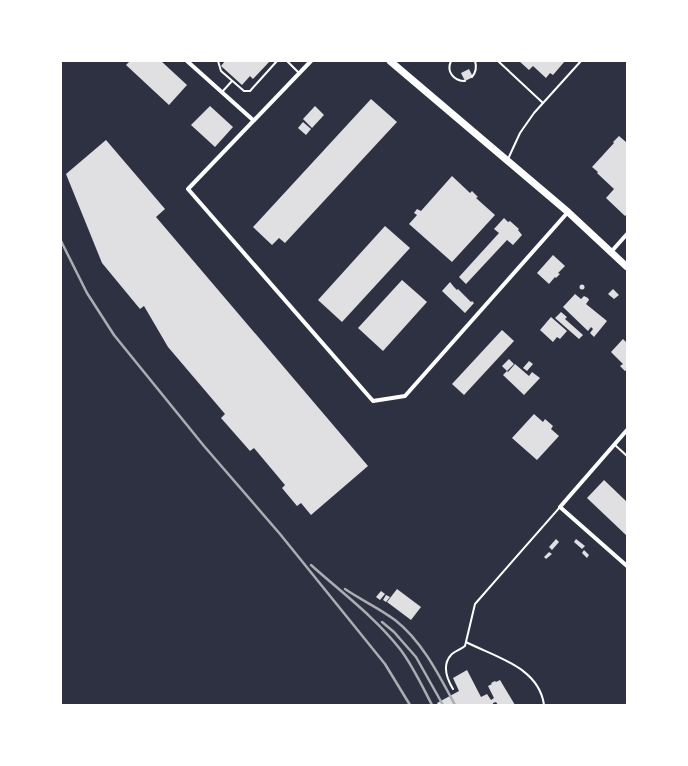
<svg xmlns="http://www.w3.org/2000/svg" width="688" height="766" font-family="'PT Sans',sans-serif">
	<rect width="100%" height="100%" fill="#2d3142"/>
	<g fill="#e0e0e3">
		<polygon points="130,61 161,61 187,85 169,105 126,65"/>
		<polygon points="225,61 270,61 253,79 250,76 242,85 221,66"/>
		<polygon points="519,61 565,61 553,75 550,73 546,78 533,66 529,70"/>
		<polygon points="469,69 473,77 465,81 461,73"/>
		<polygon points="371,99 397,122 285,243 279,238 272,245 253,227"/>
		<polygon points="210,106 233,127 215,147 191,125"/>
		<polygon points="315,106 324,115 312,128 303,119"/>
		<polygon points="303,122 311,129 306,135 298,128"/>
		<polygon points="619,136 626,142 627,141 627,214 625,216 606,198 614,189 597,173 598,172 592,167 614,143 613,142"/>
		<polygon points="106,140 165,209 156,217 368,466 311,515 301,503 297,506 282,488 285,485 254,448 250,451 221,418 225,414 168,347 144,306 140,309 102,263 66,174"/>
		<polygon points="452,176 470,193 472,191 478,197 476,198 495,215 452,262 409,224 417,215 414,213 417,209 421,211"/>
		<polygon points="504,218 508,222 510,221 519,229 518,230 522,235 513,245 507,240 466,284 459,277 499,233 494,229"/>
		<polygon points="385,226 410,248 342,322 318,300"/>
		<polygon points="553,255 565,266 558,273 560,274 556,278 555,277 549,284 537,273"/>
		<polygon points="402,280 427,302 383,351 358,328"/>
		<polygon points="450,282 454,287 457,290 458,289 471,302 472,301 474,303 465,313 442,291"/>
		<circle cx="582" cy="287" r="2.5"/>
		<polygon points="613,289 619,295 614,299 608,294"/>
		<polygon points="575,294 581,299 584,296 588,298 589,300 586,304 607,321 594,337 590,333 593,329 591,327 588,331 563,307"/>
		<polygon points="561,312 567,317 565,319 583,335 579,339 555,318"/>
		<polygon points="551,317 567,331 560,339 557,337 553,342 540,330"/>
		<polygon points="502,330 514,341 464,395 452,384"/>
		<polygon points="623,339 627,343 627,370 625,371 620,366 623,364 611,352"/>
		<polygon points="509,359 514,364 507,371 508,372 515,364 529,376 532,372 540,378 524,395 503,375 507,371 502,366"/>
		<polygon points="529,361 533,364 527,371 523,368"/>
		<polygon points="534,414 543,422 545,419 553,426 551,429 559,436 537,460 512,438"/>
		<polygon points="604,480 627,502 627,536 587,498"/>
		<polygon points="556,539 559,542 552,550 549,547"/>
		<polygon points="576,539 585,546 582,549 574,542"/>
		<polygon points="584,550 589,555 587,558 582,553"/>
		<polygon points="549,552 552,554 546,559 544,557"/>
		<polygon points="397,589 421,607 411,620 387,602"/>
		<polygon points="381,591 385,594 380,600 376,597"/>
		<polygon points="386,595 390,597 386,602 383,600"/>
		<polygon points="467,670 481,697 487,694 491,700 494,698 488,686 492,684 491,683 495,681 496,682 500,680 515,705 498,705 496,702 493,703 493,705 438,705 437,703 459,691 453,678"/>
	</g>
	<g fill="none" stroke-linecap="round" stroke-linejoin="round">
		<g stroke="#fff" stroke-width="2">
			<polyline points="218,61 221,71 244,91 250,91 277,61"/>
			<polyline points="287,61 299,73"/>
			<path d="M451,61C446,72 454,81 465,81"/>
			<polyline points="498,61 543,103"/>
			<path d="M472,77C476,72 477,67 475,61"/>
			<polyline points="222,92 232,81"/>
			<polyline points="508,159 520,133 534,113 581,61"/>
			<polyline points="615,445 627,456"/>
			<path d="M466,642C495,657 539,667 544,705"/>
			<path d="M453,689C447,679 442,665 451,655C454,651 460,650 465,646L475,604L560,507"/>
			<polyline points="626,705 627,704"/>
		</g>
		<g stroke="#fff" stroke-width="4">
			<polyline points="187,61 253,120"/>
			<polyline points="311,61 188,189 373,401 405,396 568,212"/>
			<polyline points="611,252 627,234"/>
			<polyline points="627,430 560,507 627,566"/>
		</g>
		<polyline stroke="#fff" stroke-width="7" points="390,61 568,212 627,267"/>
		<g stroke="#abadb3" stroke-width="2.5">
			<polyline points="61,241 87,293 114,335 204,446 280,534 385,664 410,705"/>
			<path d="M311,565C341,592 375,617 400,649C413,666 422,686 432,705"/>
			<path d="M345,589C361,600 379,608 395,620C422,641 439,675 455,705"/>
			<polyline points="382,622 394,632 416,657 443,705"/>
		</g>
	</g>
	<rect width="688" height="766" fill="none" stroke="#ffffff" stroke-width="124"/>
</svg>
